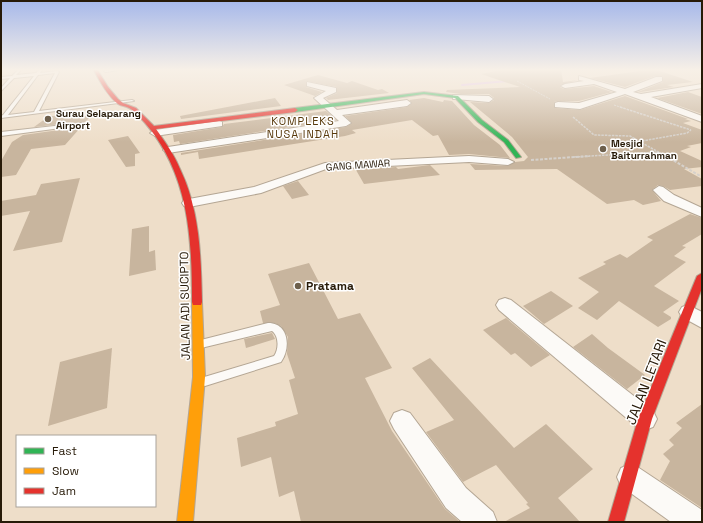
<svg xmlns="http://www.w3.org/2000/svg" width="703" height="523" font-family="'Space Grotesk',sans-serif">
	<rect width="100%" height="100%" fill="#eedec9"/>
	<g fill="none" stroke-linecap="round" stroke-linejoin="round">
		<polyline stroke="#e4beed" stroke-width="2" points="462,85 508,81"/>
	</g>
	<g fill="#c8b59e">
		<polygon points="506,69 561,69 563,82 578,80 560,85 560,87 564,89 594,86 612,92 579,101 558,101 554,102 555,108 580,110 625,96 688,119 685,119 691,121 683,123 702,130 702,143 687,146 691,147 680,151 702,161 702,167 684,169 702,179 702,186 670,190 663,186 658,185 652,190 661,201 643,205 634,200 607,204 557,169 475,170 470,164 508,166 515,162 524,161 528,157 512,137 470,102 489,103 494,100 494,98 489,94 461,94 446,92 447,90 520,87 481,74"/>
		<polygon points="654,69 693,82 667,85 674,87 641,92 638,92 663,82 663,76 655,76 625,87 590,78"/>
		<polygon points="318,75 347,83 352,81 378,90 382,89 389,93 328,100 326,98 337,93 337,87 306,81 306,87 322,92 315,96 284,85"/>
		<polygon points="688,92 702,97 702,114 657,98"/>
		<polygon points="275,98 281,106 181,119 180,116"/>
		<polygon points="424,98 443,102 444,100 452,101 474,125 500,145 510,158 469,154 449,155 438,135 433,136 412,120 352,130 356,133 345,136 199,159 198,152 181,155 181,153 346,127 352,123 345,116 407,107 412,103 409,100"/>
		<polygon points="326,111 336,120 180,144 179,141 174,142 173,135 222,127 224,124"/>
		<polygon points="49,116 91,116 84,123 81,122 34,127"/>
		<polygon points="81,127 65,145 31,149 16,175 1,177 1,161 12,142 23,135"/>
		<polygon points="128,136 140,153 135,154 135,166 126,167 108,140"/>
		<polygon points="430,165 440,175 364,184 356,170 396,167 398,169"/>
		<polygon points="80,178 62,242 13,251 30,211 1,216 1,201 36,195 41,184"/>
		<polygon points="298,181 309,195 292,199 283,186"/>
		<polygon points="690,214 702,218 702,234 682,246 686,247 674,256 686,262 654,286 679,301 663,312 671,317 671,319 658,327 619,301 597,320 578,308 599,292 578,278 606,264 603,262 620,254 627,258 653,240 647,237"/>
		<polygon points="149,226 149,252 155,250 156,270 129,276 132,229"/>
		<polygon points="309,263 338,319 360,313 392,368 365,378 392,431 445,509 460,522 301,522 294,491 279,497 271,457 241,467 237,438 276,426 275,422 298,414 289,380 295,378 287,354 288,337 281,326 275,323 263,323 260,311 280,305 268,274"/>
		<polygon points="551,291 573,306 544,324 523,306"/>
		<polygon points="506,318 550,355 531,367 515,353 511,355 483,330"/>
		<polygon points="272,333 275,339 246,348 244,339"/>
		<polygon points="592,334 608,348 645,375 627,389 573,347"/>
		<polygon points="112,348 107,408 48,426 60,362"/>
		<polygon points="430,358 514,448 546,424 593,469 558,498 580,522 504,522 530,508 526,504 528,503 496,465 463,482 426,432 454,420 412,368"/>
		<polygon points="702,404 702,508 660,480 670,461 663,454 674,445 669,440 682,428 676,423"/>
	</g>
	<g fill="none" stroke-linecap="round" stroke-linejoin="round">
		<defs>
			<g id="lane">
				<path d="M19,69H22L16,75L36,73L40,69H43L40,73L57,71L59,72L39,111L132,100L134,101L1,118V116L3,115L34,76L14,78L1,91V88L10,78L1,79V77L12,76ZM55,73L34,112L8,115L38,75Z"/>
				<polygon points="118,69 124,69 106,72 104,71"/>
				<polygon points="81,123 83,123 83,125 1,136 1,132"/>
				<path d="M268,323C289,323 291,348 281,362L205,386L201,384L200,381L201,378L274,356C279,349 279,336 272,331L201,348L197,347L196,344L197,341Z"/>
			</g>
			<g id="street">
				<polygon points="579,76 625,89 656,77 662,77 662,81 633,92 641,94 702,84 702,88 651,97 702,116 702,122 625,94 580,109 555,107 555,103 558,102 579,103 617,92 594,84 565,88 561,86 565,84 584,81 579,80"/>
				<polygon points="307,82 336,88 336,92 323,98 337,110 407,100 411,103 407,106 342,115 351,123 346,126 168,153 163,150 168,147 339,121 314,98 326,91 307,86"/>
				<polygon points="453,95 489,96 493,99 489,102 456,99 453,99"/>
				<polygon points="219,121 222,122 222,126 155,136 150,133 155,130"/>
				<polygon points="469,156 508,159 514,162 508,165 469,162 326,169 261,193 189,207 184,206 182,203 184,200 189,199 254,187 325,163"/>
				<polygon points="659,186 663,187 674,195 702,208 702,217 664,201 653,190"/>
				<polygon points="505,298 511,300 653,411 657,419 653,427 645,430 637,427 499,310 496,305 499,300"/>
				<polygon points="688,305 702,312 702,328 682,317 679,312 682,307"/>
				<polygon points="402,410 410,413 466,488 493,512 497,522 462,522 446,508 394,429 390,421 394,413"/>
				<polygon points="630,464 639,468 702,510 702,522 671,522 621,486 617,477 621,468"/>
			</g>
			<polygon id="fast" points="424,92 458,96 482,120 508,140 521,157 516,158 504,142 478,122 455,98 424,94 295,112 292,110 295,108"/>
			<polygon id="slow" points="197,298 201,299 202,302 205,377 193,522 177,522 193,377 192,302 193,299"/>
			<g id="jam">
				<path d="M93,69H97L108,87L118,99L123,103L136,108L154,126L295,108L298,110L295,112L156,129C165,142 174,154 180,169C200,210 201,257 202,302L201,305H193L192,302C192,238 189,174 145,123C140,118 135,111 129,108C125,106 121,106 118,104C107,95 100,81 93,69Z"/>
				<polygon points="702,273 702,288 652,419 624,522 608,522 638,419 697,276"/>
			</g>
		</defs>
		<use href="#lane" stroke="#b4a694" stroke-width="2"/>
		<use href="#street" stroke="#b4a694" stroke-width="2"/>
		<use href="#fast" stroke="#b4a694" stroke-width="2"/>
		<use href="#slow" stroke="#b4a694" stroke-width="2"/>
		<use href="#jam" stroke="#b4a694" stroke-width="2"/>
		<g stroke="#d6d1cb" stroke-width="1" stroke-dasharray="2 1" stroke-linecap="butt">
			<polyline points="517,81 550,99"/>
			<polyline points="614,105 623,108"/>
		</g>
		<g stroke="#d6d1cb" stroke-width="1.5" stroke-dasharray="2.5 1" stroke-linecap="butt">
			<polyline points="620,107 691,130"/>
			<polyline points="573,117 594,135 630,136 667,157"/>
			<polyline points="642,141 687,133 691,130"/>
			<polyline points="574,157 659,152"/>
		</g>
		<g stroke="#d6d1cb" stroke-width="2" stroke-dasharray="3 1.5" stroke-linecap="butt">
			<polyline points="666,156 702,177"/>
			<polyline points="531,160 590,156"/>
		</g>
		<use href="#lane" fill="#fcfaf7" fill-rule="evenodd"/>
		<use href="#street" fill="#fcfaf7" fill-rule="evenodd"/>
		<use href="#fast" fill="#30b455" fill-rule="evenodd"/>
		<use href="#slow" fill="#ff9f0a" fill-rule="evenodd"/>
		<use href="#jam" fill="#e5322d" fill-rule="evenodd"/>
	</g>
	<linearGradient id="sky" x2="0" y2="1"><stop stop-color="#a6b8ea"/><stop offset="0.49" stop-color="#f7f0e7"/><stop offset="1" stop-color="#f7f0e7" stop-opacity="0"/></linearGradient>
	<rect width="703" height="142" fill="url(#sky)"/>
	<g fill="#6d5f4c" stroke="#fff" stroke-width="1.5">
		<circle cx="48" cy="119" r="4"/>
		<circle cx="603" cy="149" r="4"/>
		<circle cx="298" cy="286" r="4"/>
	</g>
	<g text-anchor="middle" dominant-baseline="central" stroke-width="3" stroke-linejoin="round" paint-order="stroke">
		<g font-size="10" font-weight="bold" fill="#271a08" stroke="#fff" text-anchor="start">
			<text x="56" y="113">Surau Selaparang<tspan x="56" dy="12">Airport</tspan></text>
			<text x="611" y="143">Mesjid<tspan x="611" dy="12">Baiturrahman</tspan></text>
		</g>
		<g font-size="10" fill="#271a08" stroke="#fff">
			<text transform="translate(358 165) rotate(-4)">GANG MAWAR</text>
		</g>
		<g font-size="11" letter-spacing="1" fill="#58390b" stroke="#fff">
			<text x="303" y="121">KOMPLEKS<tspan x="303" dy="13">NUSA INDAH</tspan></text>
		</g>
		<g font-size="12" font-weight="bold" fill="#271a08" stroke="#fff" text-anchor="start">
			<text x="306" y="286">Pratama</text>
		</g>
		<g font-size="12" fill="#271a08" stroke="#fff">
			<text transform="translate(185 306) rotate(-91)">JALAN ADI SUCIPTO</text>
		</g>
		<g font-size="14" fill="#271a08" stroke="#fff">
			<text transform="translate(646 382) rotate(-69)">JALAN LETARI</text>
		</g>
	</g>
	<rect width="703" height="523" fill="none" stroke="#271a08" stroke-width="4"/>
	<rect x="16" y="435" width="140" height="72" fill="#ffffff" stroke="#a9a39c"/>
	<rect x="24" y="448" width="20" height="6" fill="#30b455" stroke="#a9a39c"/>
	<text x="52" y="455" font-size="12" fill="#271a08">Fast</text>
	<rect x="24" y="468" width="20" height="6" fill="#ff9f0a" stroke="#a9a39c"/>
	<text x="52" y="475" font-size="12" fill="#271a08">Slow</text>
	<rect x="24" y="488" width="20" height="6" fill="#e5322d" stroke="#a9a39c"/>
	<text x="52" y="495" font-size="12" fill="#271a08">Jam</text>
</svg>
